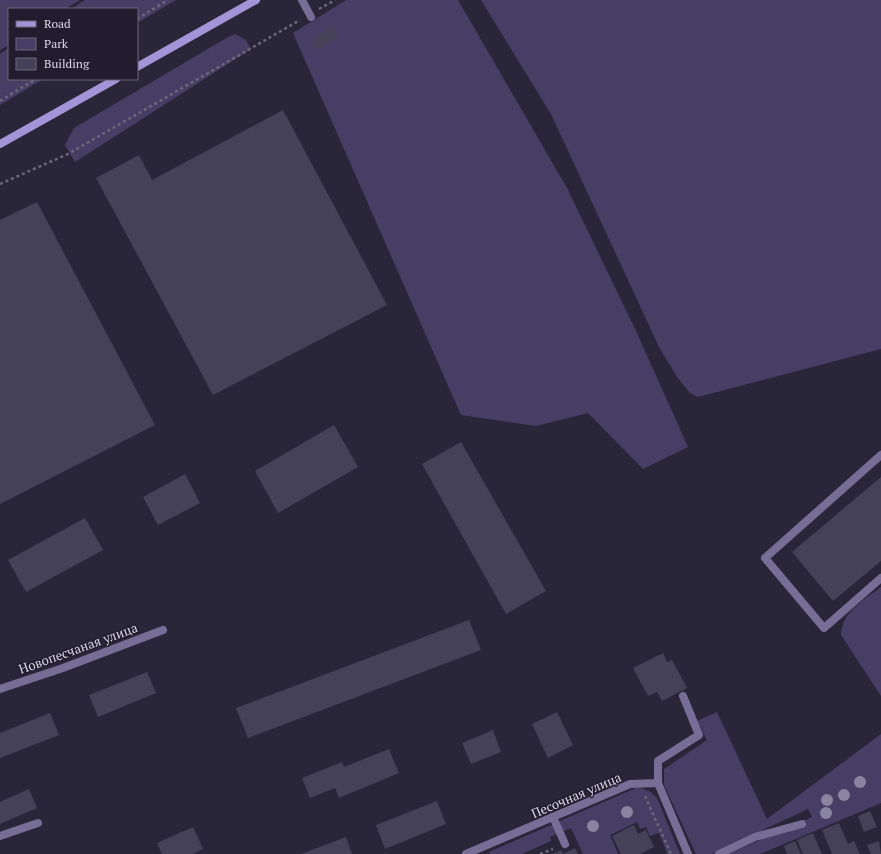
<svg xmlns="http://www.w3.org/2000/svg" width="881" height="854" font-family="'PT Serif',serif">
	<rect width="100%" height="100%" fill="#2a2639"/>
	<g fill="#473e65">
		<polygon points="0,0 80,0 65,9 9,9 9,45 0,50"/>
		<polygon points="85,0 176,0 137,23 137,9 71,9"/>
		<polygon points="346,0 458,0 567,188 637,333 688,447 643,469 588,413 536,426 461,415 293,33"/>
		<polygon points="481,0 881,0 881,349 698,397 690,393 677,377 659,347 551,114"/>
		<polygon points="235,34 246,40 251,49 75,162 65,145 74,128 228,37"/>
		<polygon points="9,48 9,79 43,79 0,105 0,54"/>
		<path d="M881,587V696L841,635C842,611 864,600 881,587Z"/>
		<polygon points="717,712 767,819 881,734 881,803 760,854 728,854 812,817 808,809 712,854 696,854 664,785 664,769 707,740 697,721"/>
		<polygon points="638,787 651,792 657,798 680,854 665,854 667,853 659,833 650,836 646,827 640,829 637,822 610,835 618,854 583,854 571,828 550,837 551,841 522,854 490,854 489,852"/>
	</g>
	<g fill="#454156">
		<polygon points="332,26 339,36 317,50 311,40"/>
		<polygon points="283,110 387,305 213,395 96,178 139,155 152,180"/>
		<polygon points="37,202 155,425 0,504 0,220"/>
		<polygon points="334,425 358,467 278,513 255,471"/>
		<polygon points="461,442 546,591 506,614 422,464"/>
		<polygon points="185,474 200,503 158,525 143,497"/>
		<polygon points="881,477 881,561 833,601 792,552"/>
		<polygon points="85,518 103,550 26,592 8,560"/>
		<polygon points="469,620 481,650 248,738 236,708"/>
		<polygon points="663,653 667,662 672,660 687,688 662,701 657,692 648,696 633,668"/>
		<polygon points="147,672 156,693 98,717 89,695"/>
		<polygon points="557,712 573,745 548,758 532,724"/>
		<polygon points="50,713 59,735 0,758 0,733"/>
		<polygon points="493,730 501,752 471,764 462,743"/>
		<polygon points="389,749 399,773 339,798 335,788 310,798 302,778 342,762 344,767"/>
		<polygon points="29,789 37,808 0,824 0,802"/>
		<polygon points="437,801 446,824 385,849 376,825"/>
		<polygon points="870,811 877,827 864,832 858,816"/>
		<polygon points="839,823 848,844 854,841 860,854 832,854 822,830"/>
		<polygon points="634,825 638,834 646,830 654,847 640,854 621,854 612,836"/>
		<polygon points="193,827 203,849 193,854 162,854 157,843"/>
		<polygon points="813,833 822,854 803,854 797,840"/>
		<polygon points="346,837 352,854 301,854"/>
		<polygon points="795,841 801,854 787,854 784,846"/>
		<polygon points="879,841 881,854 871,854 867,845"/>
		<polygon points="575,848 578,854 552,854 561,850 563,854"/>
	</g>
	<g fill="none" stroke-linecap="round" stroke-linejoin="round">
		<g stroke="#6b6778" stroke-width="2.5" stroke-dasharray="3 3" stroke-linecap="butt">
			<polyline points="319,9 335,0"/>
			<polyline points="137,19 168,0"/>
			<polyline points="0,101 36,79"/>
			<polyline points="0,184 68,154 300,20"/>
			<polyline points="645,796 671,854"/>
			<polyline points="540,854 553,849"/>
		</g>
		<g stroke="#776e98" stroke-width="8">
			<polyline points="302,0 311,17"/>
			<polyline points="881,455 765,558 824,628 881,578"/>
			<polyline points="658,783 688,854"/>
			<polyline points="553,817 565,844"/>
			<polyline points="0,836 38,823"/>
			<polyline points="719,854 755,837 802,824"/>
		</g>
		<g stroke="#776e98" stroke-width="8">
			<polyline points="0,689 63,668 163,630"/>
			<polyline points="466,854 630,784 658,783 658,761 699,735 683,696"/>
		</g>
		<g stroke="#a394d8" stroke-width="8">
			<polyline points="137,67 256,0"/>
			<polyline points="0,144 116,79"/>
		</g>
	</g>
	<g fill="#89849f">
		<circle cx="860" cy="782" r="6"/>
		<circle cx="844" cy="795" r="6"/>
		<circle cx="827" cy="800" r="6"/>
		<circle cx="627" cy="812" r="6"/>
		<circle cx="826" cy="813" r="6"/>
		<circle cx="593" cy="826" r="6"/>
	</g>
	<g text-anchor="middle" dominant-baseline="central" stroke-width="3" stroke-linejoin="round" paint-order="stroke">
		<g font-size="13" fill="#dcdae7" stroke="#211d2f">
			<text transform="translate(78 648) rotate(-20)">Новопесчаная улица</text>
			<text transform="translate(576 795) rotate(-23)">Песочная улица</text>
		</g>
	</g>
	<rect x="8" y="8" width="130" height="72" fill="#211d2f" stroke="#6c6979"/>
	<rect x="16" y="21" width="20" height="6" fill="#a394d8" stroke="#6c6979"/>
	<text x="44" y="28" font-size="12" fill="#dcdae7">Road</text>
	<rect x="16" y="38" width="20" height="12" fill="#473e65" stroke="#6c6979"/>
	<text x="44" y="48" font-size="12" fill="#dcdae7">Park</text>
	<rect x="16" y="58" width="20" height="12" fill="#454156" stroke="#6c6979"/>
	<text x="44" y="68" font-size="12" fill="#dcdae7">Building</text>
</svg>
